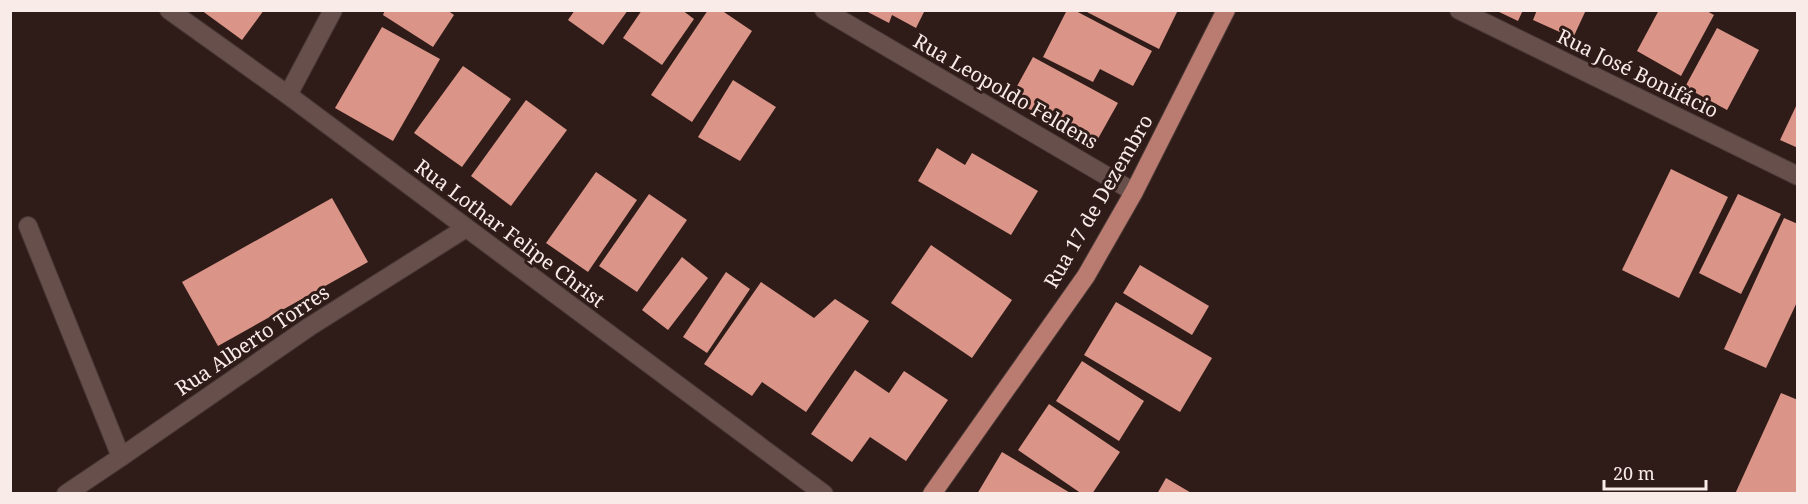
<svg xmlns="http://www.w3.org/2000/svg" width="1808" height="504" font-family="'Noto Serif',serif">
	<rect width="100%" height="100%" fill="#2f1c18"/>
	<g fill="#da9588">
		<polygon points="201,10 264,10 242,40"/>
		<polygon points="385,10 447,10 454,15 433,47 383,15"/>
		<polygon points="575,10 628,10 603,45 568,20"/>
		<polygon points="642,10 682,10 694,19 662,65 623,38"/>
		<polygon points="708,10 721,10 752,31 692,122 651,95"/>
		<polygon points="864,10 925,10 916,28 892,15 889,23"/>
		<polygon points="1067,10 1074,10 1152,51 1133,86 1100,69 1093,82 1043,57"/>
		<polygon points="1083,10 1178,10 1159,49"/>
		<polygon points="1495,10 1523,10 1518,21"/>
		<polygon points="1537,10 1586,10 1573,38 1533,20"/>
		<polygon points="1659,10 1705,10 1714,15 1681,76 1637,51"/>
		<polygon points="382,27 440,59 393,141 335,108"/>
		<polygon points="1717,28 1759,50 1727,110 1685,87"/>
		<polygon points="1033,57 1118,103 1095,144 1010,99"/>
		<polygon points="463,66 511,99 462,167 414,133"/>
		<polygon points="733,80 776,107 740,161 698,137"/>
		<polygon points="526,100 567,130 511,206 471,176"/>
		<polygon points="1798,102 1798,148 1780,140"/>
		<polygon points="937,148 965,165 972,153 1038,191 1011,235 918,181"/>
		<polygon points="1671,169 1728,197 1679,298 1622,270"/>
		<polygon points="596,172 637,200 588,272 546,243"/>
		<polygon points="649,194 687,220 637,292 599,266"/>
		<polygon points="1738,194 1781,214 1741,294 1699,273"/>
		<polygon points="332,198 368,262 218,346 182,282"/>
		<polygon points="1784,218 1798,224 1798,300 1766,368 1724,349"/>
		<polygon points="931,245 1012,300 972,358 891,303"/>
		<polygon points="682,257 708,278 668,330 642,310"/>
		<polygon points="1140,265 1209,306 1192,335 1123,293"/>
		<polygon points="726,272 750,289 707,353 683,337"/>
		<polygon points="761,282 814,318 835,299 869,321 806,412 762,382 752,396 704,364"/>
		<polygon points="1116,302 1212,358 1180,412 1084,355"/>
		<polygon points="1082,361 1144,401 1119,441 1056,401"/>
		<polygon points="855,370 889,393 904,371 948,400 906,461 870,437 852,462 811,434"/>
		<polygon points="1781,393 1798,400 1798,494 1735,494"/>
		<polygon points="1049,404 1120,452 1092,494 1082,494 1018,450"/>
		<polygon points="1002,452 1072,494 977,494"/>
		<polygon points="1166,478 1193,494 1157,494"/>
	</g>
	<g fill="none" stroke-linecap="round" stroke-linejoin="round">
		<defs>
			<g id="minor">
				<polyline points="169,10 288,95 824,494"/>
				<polyline points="824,10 1134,192"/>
				<polyline points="1459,10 1798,176"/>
				<polyline points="288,95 333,10"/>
				<polyline points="28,226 121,457"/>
				<polyline points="66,494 121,457 309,327 466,228"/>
			</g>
			<polyline id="major" points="932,494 1086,276 1134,192 1226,10"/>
		</defs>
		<use href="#minor" stroke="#493836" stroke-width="20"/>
		<use href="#major" stroke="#493836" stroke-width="20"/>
		<use href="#minor" stroke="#674f4b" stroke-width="18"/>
		<use href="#major" stroke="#ba7c70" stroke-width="18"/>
	</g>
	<g text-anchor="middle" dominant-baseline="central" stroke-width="6" stroke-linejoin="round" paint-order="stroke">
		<g font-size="20" fill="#f9ebe8" stroke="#2f1c18">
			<text transform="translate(1638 73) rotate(26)">Rua José Bonifácio</text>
			<text transform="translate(1006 91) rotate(30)">Rua Leopoldo Feldens</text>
			<text transform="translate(1098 201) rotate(-60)">Rua 17 de Dezembro</text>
			<text transform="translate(510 233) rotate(37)">Rua Lothar Felipe Christ</text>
			<text transform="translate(252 340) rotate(-34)">Rua Alberto Torres</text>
		</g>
	</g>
	<rect width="1808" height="504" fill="none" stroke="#f9ebe8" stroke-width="24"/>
	<path d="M1604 480v9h102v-9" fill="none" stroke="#f9ebe8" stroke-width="3"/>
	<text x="1613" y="480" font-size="18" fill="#f9ebe8" stroke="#2f1c18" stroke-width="4.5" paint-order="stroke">20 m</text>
</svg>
